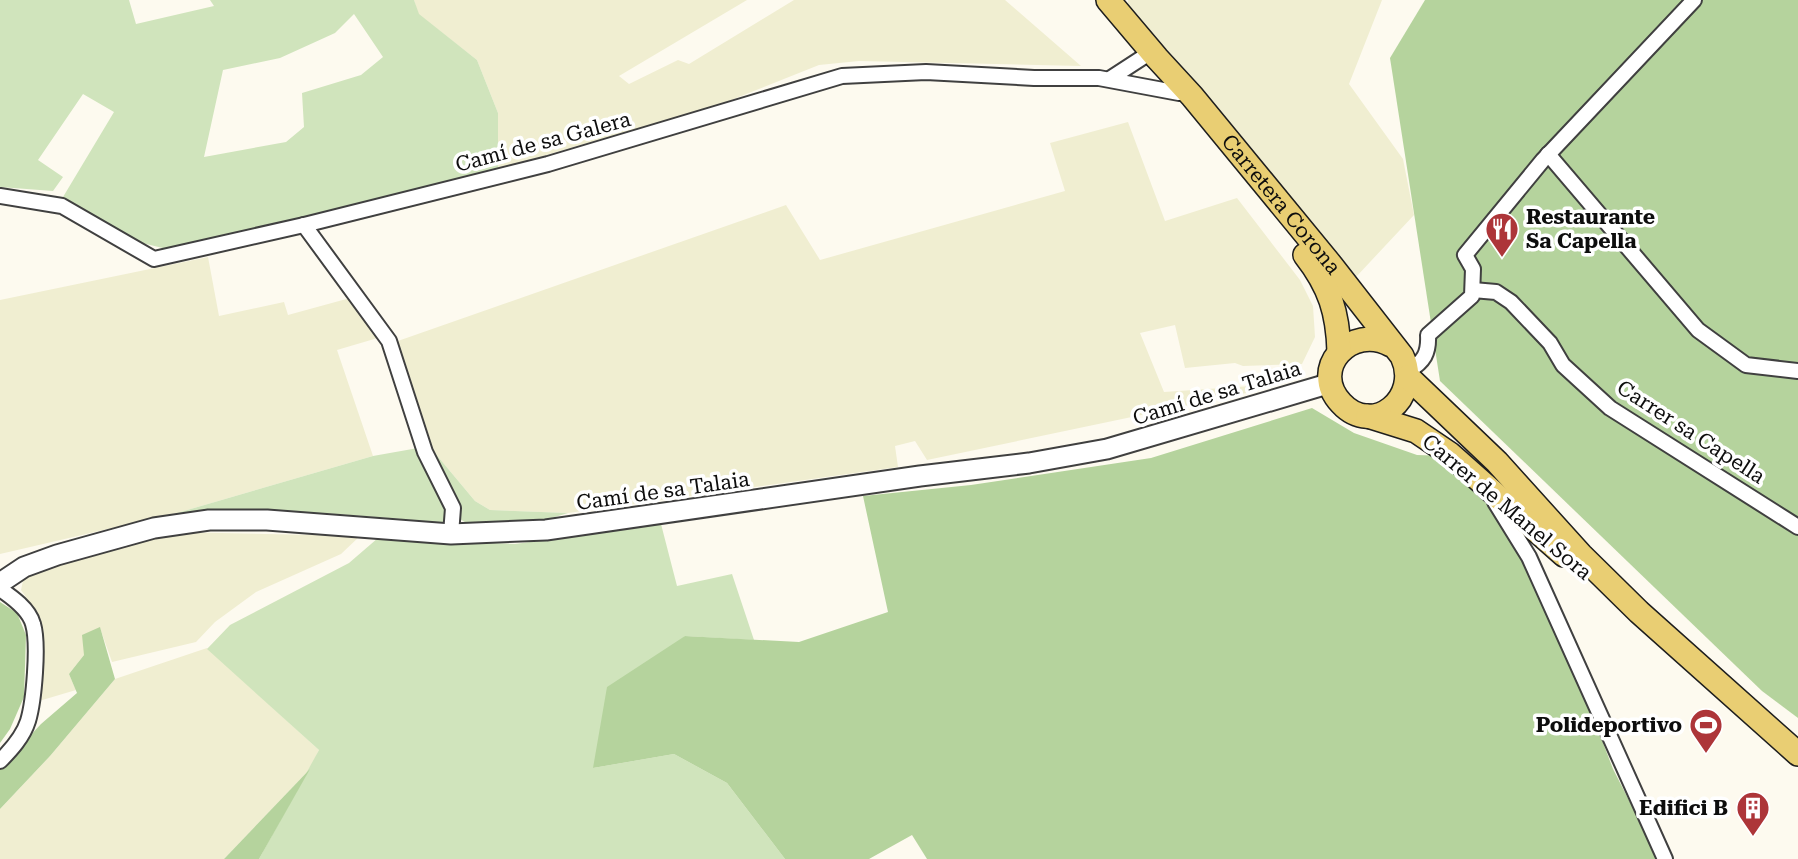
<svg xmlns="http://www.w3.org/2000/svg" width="1798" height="859" font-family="'Roboto Serif',serif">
	<rect width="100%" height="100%" fill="#fdfaef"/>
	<g fill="#f0eed1">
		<polygon points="414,0 747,0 619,76 629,84 678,60 689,64 794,0 1005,0 1081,66 859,61 819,65 716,106 498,169 498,113 477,60 418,14"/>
		<polygon points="1128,0 1382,0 1349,84 1403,159 1414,215 1356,277 1128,7"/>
		<polygon points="1128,122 1165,221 1237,198 1300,280 1313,306 1315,337 1302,364 1243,366 1235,363 1185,368 1175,325 1140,333 1164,392 1251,386 1251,392 927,460 915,441 895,446 898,467 568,513 490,510 475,501 429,446 395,342 786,205 820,260 1065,191 1050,143"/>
		<polygon points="208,257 219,316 284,302 288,315 350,298 381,337 337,350 373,456 177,513 0,554 0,300"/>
		<polygon points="174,532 360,536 341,554 256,592 215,622 196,642 112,662 100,628 84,655 69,674 76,690 39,701 44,639 33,607 21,590 24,576 44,566"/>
		<polygon points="207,648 319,750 310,769 224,859 0,859 0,809 50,756 115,679"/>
	</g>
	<g fill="#d0e4bc" fill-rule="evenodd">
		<path d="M0,0H129L136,24L214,6L210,0H414L419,14L477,60L498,113V169L171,250L142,243L63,197L114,112L83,94L38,160L63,177L53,191L0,187ZM354,14L383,57L361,75L302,93L304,127L286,142L204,157L223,70L280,58L335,33Z"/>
		<polygon points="429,446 475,501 490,510 568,513 542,521 468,524 460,519 452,496"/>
		<path d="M418,448L448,510L447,523C357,515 267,507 177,513L373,456Z"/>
		<polygon points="661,524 677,586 732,574 754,640 685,636 593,768 674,754 727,783 785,859 259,859 319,750 207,649 230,625 349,563 378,538 515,544"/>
	</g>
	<g fill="#b5d39d">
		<polygon points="1425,0 1798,0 1798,718 1762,691 1440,381 1390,58"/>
		<polygon points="1312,408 1354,433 1417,455 1448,456 1489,493 1549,601 1613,769 1659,859 927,859 912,835 869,859 785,859 727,783 674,754 593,768 607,687 685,636 799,642 888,612 863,496 971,485 1151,458"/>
		<polygon points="0,602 17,613 26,635 24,697 10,729 0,743"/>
		<polygon points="100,627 115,679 50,756 0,809 0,768 41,724 77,693 69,674 84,655 82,635"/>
		<polygon points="310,769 259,859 224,859"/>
	</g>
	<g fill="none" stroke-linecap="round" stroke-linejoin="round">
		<defs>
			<g id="minor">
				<polyline points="1111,78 1151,52"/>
				<polyline points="1548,154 1698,330 1746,365 1798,371"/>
				<polyline points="0,196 62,206 154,259 304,225 548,164 842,76 926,72 1034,78 1099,78 1179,93"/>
				<polyline points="304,225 389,341 425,452 453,508 451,534"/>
				<polyline points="1473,290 1496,292 1511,302 1550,343 1563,365 1610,408 1798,527"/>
				<path d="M1408,371C1424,362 1429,353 1428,335L1472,296L1473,269L1465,255L1543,160L1694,0"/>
				<polyline points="1495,502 1529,557 1665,859"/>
				<path d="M0,589C12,597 29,609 33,624C39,644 34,701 28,721C23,737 11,750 0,761"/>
			</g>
			<polyline id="tertiary" points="0,583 24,567 57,555 154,528 209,520 267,520 451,534 546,530 920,476 1029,463 1107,449 1331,383"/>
			<g id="primary">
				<path id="s1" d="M1108,0L1157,58L1192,96L1331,265L1402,356C1422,398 1373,438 1341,403C1309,369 1351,323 1391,345"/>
				<path d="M1305,255C1330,287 1338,313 1339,352"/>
				<polyline points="1408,377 1497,462 1581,555 1639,612 1798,754"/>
				<polyline points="1368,416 1416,431 1450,454 1564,555"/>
			</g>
		</defs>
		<use href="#minor" stroke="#404040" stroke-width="18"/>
		<use href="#tertiary" stroke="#404040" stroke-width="23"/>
		<use href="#primary" stroke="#1e1e1e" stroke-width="26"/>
		<use href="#minor" stroke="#fff" stroke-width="14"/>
		<use href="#tertiary" stroke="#fff" stroke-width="19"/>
		<use href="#primary" stroke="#e9ce73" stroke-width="23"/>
	</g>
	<defs>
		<symbol id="restaurant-pin" viewBox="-11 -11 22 30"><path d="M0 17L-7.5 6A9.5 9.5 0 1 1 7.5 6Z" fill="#ad3539" stroke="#fff"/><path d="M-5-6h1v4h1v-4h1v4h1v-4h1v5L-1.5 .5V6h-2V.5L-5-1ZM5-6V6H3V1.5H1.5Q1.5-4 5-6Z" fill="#fff"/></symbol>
		<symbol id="stadium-pin" viewBox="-11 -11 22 30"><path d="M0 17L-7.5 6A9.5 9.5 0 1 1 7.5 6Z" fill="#ad3539" stroke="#fff"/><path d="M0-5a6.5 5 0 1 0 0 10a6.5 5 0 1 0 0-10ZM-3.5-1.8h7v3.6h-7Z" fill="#fff"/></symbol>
		<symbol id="building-pin" viewBox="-11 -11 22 30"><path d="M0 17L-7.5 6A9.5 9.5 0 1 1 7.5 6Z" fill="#ad3539" stroke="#fff"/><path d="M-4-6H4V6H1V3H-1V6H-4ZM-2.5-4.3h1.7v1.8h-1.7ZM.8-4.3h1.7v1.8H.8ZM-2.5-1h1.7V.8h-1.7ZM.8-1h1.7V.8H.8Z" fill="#fff"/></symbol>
	</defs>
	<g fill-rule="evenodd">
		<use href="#restaurant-pin" x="1483" y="210" width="38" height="52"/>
		<use href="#stadium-pin" x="1687" y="706" width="38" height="52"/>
		<use href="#building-pin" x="1734" y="789" width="38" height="52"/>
	</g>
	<g text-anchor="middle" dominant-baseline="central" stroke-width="7" stroke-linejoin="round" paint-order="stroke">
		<g font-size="21" fill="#0d0d0d" stroke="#fff">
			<text transform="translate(543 142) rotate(-15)">Camí de sa Galera</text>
			<text stroke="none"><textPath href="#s1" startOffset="268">Carretera Corona</textPath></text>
			<text transform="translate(1217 393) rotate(-17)">Camí de sa Talaia</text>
			<text transform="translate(1691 432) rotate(33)">Carrer sa Capella</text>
			<text transform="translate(663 491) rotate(-8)">Camí de sa Talaia</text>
			<text transform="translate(1507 507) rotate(40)">Carrer de Manel Sora</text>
		</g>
		<g font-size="21" font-weight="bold" fill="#0d0d0d" stroke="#fff" text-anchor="end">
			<text x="1526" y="217" text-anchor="start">Restaurante<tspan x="1526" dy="24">Sa Capella</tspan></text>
			<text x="1682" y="725">Polideportivo</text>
			<text x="1728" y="808">Edifici B</text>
		</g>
	</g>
</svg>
